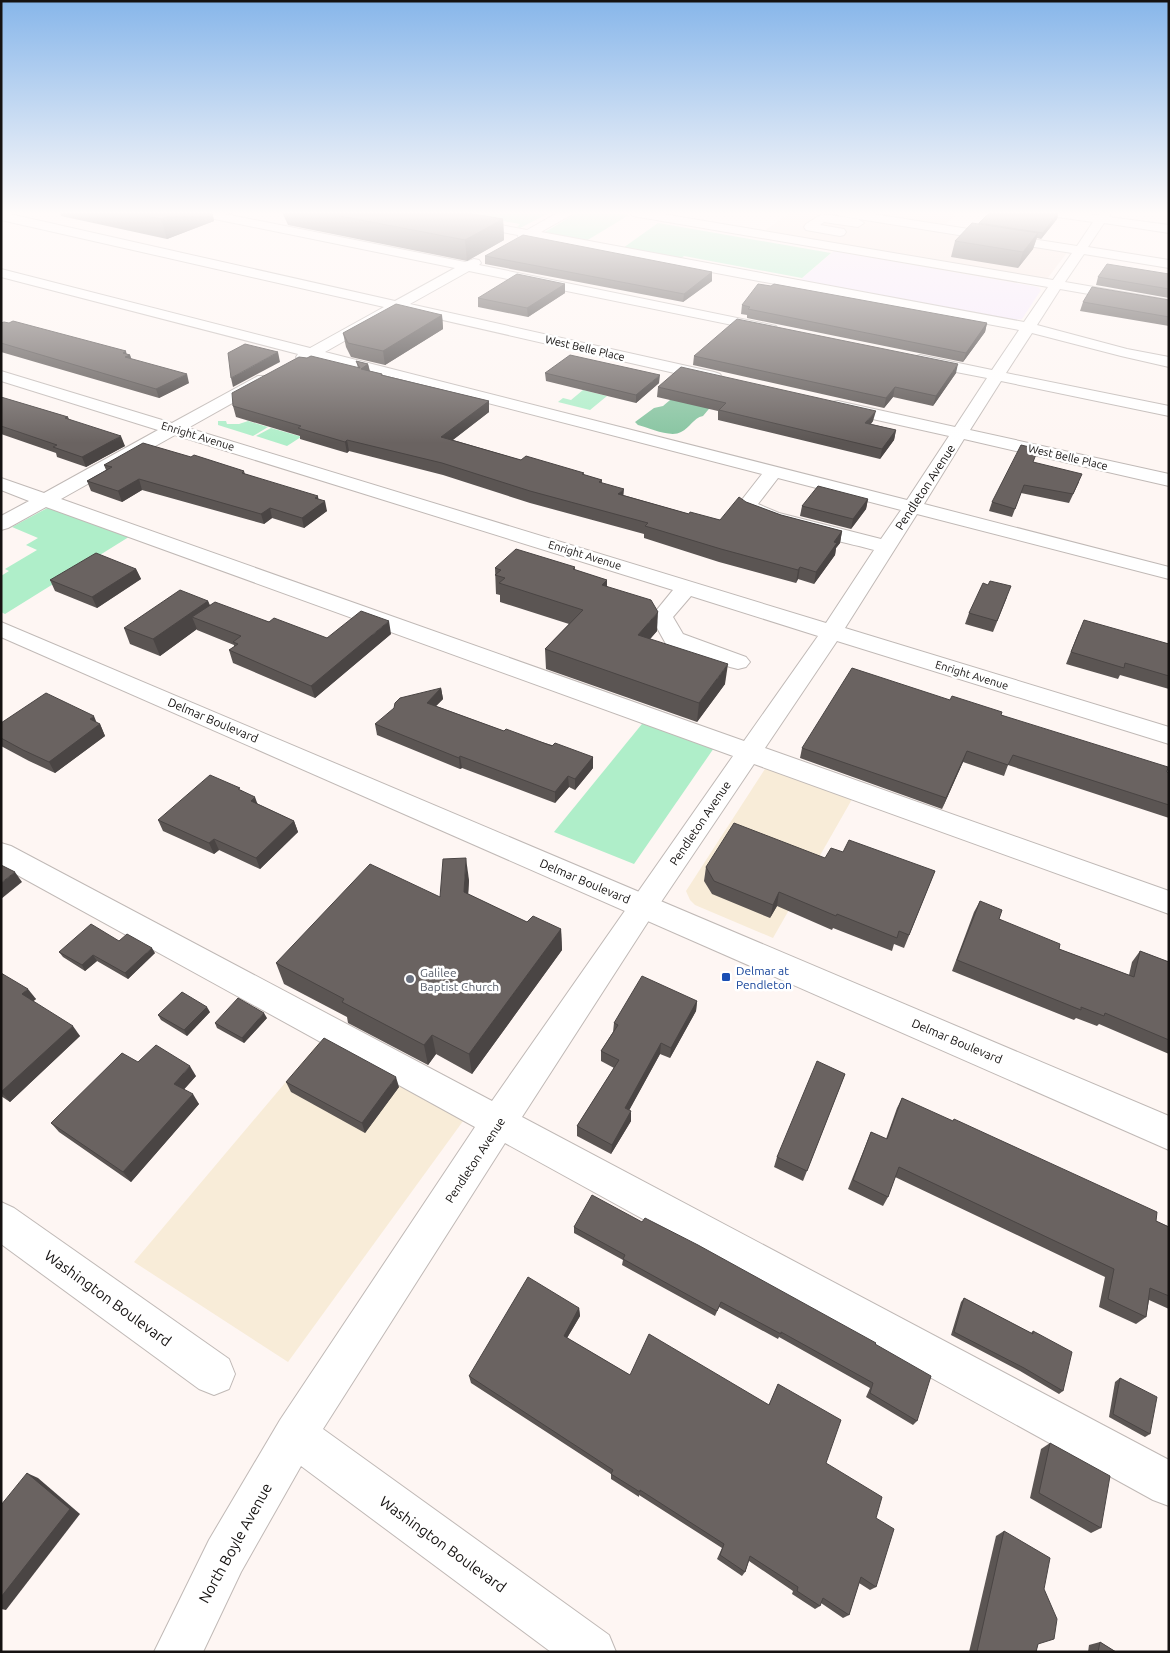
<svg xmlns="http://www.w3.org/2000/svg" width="1170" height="1653" font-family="Ubuntu,sans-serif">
	<rect width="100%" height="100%" fill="#fef6f3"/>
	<g fill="#f8ecd8">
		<polygon points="774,755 859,787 773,938 695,905 690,900 686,891"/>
		<polygon points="322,1039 466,1117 288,1362 134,1262"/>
	</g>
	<polygon fill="#f5e9fd" points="834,251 1038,287 1041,290 1022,319 1015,320 799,281"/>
	<polygon fill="#f7e8e2" points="791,212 830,212 845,214 848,212 957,212 942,229 1069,250 1047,279 764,231"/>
	<g fill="#afeec9">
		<polygon points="453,212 551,212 520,228 517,227 520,224"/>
		<polygon points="579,212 608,212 629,215 586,241 545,232"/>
		<polygon points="658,223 831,253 802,278 684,256 680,259 623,248"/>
		<polygon points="583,390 607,396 590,410 558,402 563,398 571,400"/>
		<polygon points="218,421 226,421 227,424 239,424 248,421 268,427 253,436 218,425"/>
		<polygon points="271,428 299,436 301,437 287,446 256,436"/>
		<polygon points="51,506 132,535 5,614 1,612 1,576 9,571 5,569 37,550 26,545 38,538 12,527"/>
		<polygon points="646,719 716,745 634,864 554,832"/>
	</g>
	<path fill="#86c4a0" d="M683,389L713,404L703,416C693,418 690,428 681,432C671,438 649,428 638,425L635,422L654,408L663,406Z"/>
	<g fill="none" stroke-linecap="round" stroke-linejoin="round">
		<defs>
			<g id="minor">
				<path d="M1,212L395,301L455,268L200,216L194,212H215L465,262L474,259L479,260L481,263L479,265L776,326L778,329L776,332L771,333L469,271L410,304L714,372L720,374L722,377L720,380L714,382L399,310L325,352L907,500L949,436L832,410L830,406L832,402L838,401L955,427L987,378L920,365L914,363L912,360L914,357L920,355L992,370L1019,330L531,238L523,241L519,240L518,235L414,216L408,212H431L527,230L559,212H573L571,215L541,232L1024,322L1048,287L633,216L627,212H651L1053,280L1072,253L840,216L834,212H860L1077,246L1093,222L1050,216L1046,215L1044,212H1072L1098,215L1100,212H1112L1109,217L1169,225V233L1104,223L1088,247L1169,260V268L1084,254L1065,282L1169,300V308L1060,289L1037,325L1127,349L1169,357V367L1121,356L1032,333L1006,373L1169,406V416L1001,381L970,430L1169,474V486L964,439L924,504L1169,567V579L917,514L845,628L1169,727V744L837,641L765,748L1169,891V914L754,764L653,914L522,1117L1169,1460V1506L1153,1500L505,1143L323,1429L609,1635L616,1652H551L301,1466L241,1572L203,1652H154L209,1540L280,1420L475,1127L1,866V843L11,846L492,1101L733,756L46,507L8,528L1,530V516L29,501L1,490V478L44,493L158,430L1,381V371L172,423L258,376H270L272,379L270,382L188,428L826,623L874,550C850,543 749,523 737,506L762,474L314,358L304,362L299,360L296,357L298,354L1,277V269L310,348L384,307L1,220ZM175,435L673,590L651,617L666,644L730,667L738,669L746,667L750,662L746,657L683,634L673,617L691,596L818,636L744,741L61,499ZM778,478L901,510L881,539L779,513L758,504Z"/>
				<polygon points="822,214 858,219 864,223 858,227 824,222 820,225 844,229 846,232 844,235 840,236 806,230 804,227 806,224"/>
				<polygon points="1,1202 14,1208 229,1359 235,1374 229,1389 214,1395 199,1389 1,1244"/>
			</g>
			<polygon id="major" points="1,622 1169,1116 1169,1150 1,637"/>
		</defs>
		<use href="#minor" stroke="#c0b9b6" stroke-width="2"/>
		<use href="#major" stroke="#c0b9b6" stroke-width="2"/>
		<use href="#minor" fill="#fff" fill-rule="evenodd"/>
		<use href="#major" fill="#fff" fill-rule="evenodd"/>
	</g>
	<g fill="#5b5553">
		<polygon points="60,212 212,212 214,221 167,239 61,216"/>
		<polygon points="222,212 237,212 232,214"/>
		<polygon points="282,212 472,212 472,214 503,219 504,240 467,261 288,225"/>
		<polygon points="1058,213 1057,219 1041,239 1037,238 1033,249 1018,268 951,257 955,241 979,223"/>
		<polygon points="485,256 712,272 712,281 683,302 485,264"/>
		<polygon points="1169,274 1169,298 1096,285 1098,277"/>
		<polygon points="565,284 565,293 528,317 478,307 478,298"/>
		<polygon points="1169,300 1169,326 1080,311 1083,302"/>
		<polygon points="742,305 987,323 985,332 963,362 747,318 747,315 741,314"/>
		<polygon points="442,315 443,329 385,365 351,357 346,347 343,333"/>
		<polygon points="1,323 130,355 131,359 189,383 159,398 1,352"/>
		<polygon points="694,356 956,373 933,406 893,397 884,408 693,365"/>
		<polygon points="356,361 368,364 370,371 382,374 383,375 489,401 489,412 453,440 521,460 584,475 602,480 602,483 623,495 689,514 720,520 746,502 781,515 842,531 840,543 836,548 835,555 814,584 798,579 796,583 719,562 644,538 644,534 530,503 443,475 349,451 347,453 300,439 300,436 236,417 233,406 358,368"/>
		<polygon points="545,373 659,383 636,403 546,381"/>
		<polygon points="658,387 873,421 871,424 896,430 894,440 880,459 718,420 718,411 657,397"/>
		<polygon points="1,397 68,417 69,419 125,446 86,467 57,457 56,453 1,434"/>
		<polygon points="1033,463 1079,482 1069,503 1021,493 1012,517 989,511 992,502"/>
		<polygon points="104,465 244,471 245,474 318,499 327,511 304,528 272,518 264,524 142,490 122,502 91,491 87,481 106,470"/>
		<polygon points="868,499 866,509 851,529 800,516 802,506"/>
		<polygon points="575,567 575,570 607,580 607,586 657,631 650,639 725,684 697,722 546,669 545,649 569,624 500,602 500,595 496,594 495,568"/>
		<polygon points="136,569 141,579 97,608 55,591 50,580"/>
		<polygon points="988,585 1007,597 993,632 965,624 969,613"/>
		<polygon points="208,601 210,605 327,638 391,634 315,698 233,663 229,650 234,647 234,645 197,630 197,629 160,656 130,644 124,628"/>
		<polygon points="1079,631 1169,644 1169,689 1120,675 1118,679 1066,664"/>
		<polygon points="441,688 443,699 436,706 504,731 593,757 593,768 575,790 569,787 555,803 462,768 460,769 377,735 375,724"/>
		<polygon points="950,700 1001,715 1169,773 1169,818 1008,765 1004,776 963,762 942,809 800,758 802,748"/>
		<polygon points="1,723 97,723 100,724 105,736 55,773 29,761 1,746"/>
		<polygon points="241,790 258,804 294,821 298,832 260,869 219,850 214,854 163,831 158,820"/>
		<polygon points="843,852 935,871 904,948 894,944 892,951 833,928 832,930 777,906 770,918 712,894 704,881 706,867 825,858"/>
		<polygon points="469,880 468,894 527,922 561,929 562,950 472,1074 436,1054 428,1065 348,1023 347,1017 284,984 276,963 440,897"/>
		<polygon points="980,901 999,919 1059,949 1129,975 1132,962 1140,951 1169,962 1169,1054 1099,1024 1097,1026 1076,1018 1074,1020 952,971 974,912"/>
		<polygon points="59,952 155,953 128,979 97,961 85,971 63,957"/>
		<polygon points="1,973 36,999 33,1001 80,1036 10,1102 1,1096"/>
		<polygon points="697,1001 696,1011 670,1058 660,1054 629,1110 631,1121 611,1154 577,1136 577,1126 614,1068 601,1061 601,1051 613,1032 614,1023"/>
		<polygon points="210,1012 187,1036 161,1020 158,1015"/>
		<polygon points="267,1018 244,1043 217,1028 215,1023"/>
		<polygon points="138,1062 196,1076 184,1089 199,1104 131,1182 59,1132 51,1123"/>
		<polygon points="845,1074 803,1181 774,1167 777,1157"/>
		<polygon points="286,1082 399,1087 365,1133 291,1092"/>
		<polygon points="902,1098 1169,1227 1169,1309 1149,1300 1146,1317 1136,1324 1099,1307 1105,1277 895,1177 888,1197 883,1206 848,1189 871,1132 886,1139 897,1108"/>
		<polygon points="642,1222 875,1344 917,1421 913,1425 866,1397 870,1388 779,1337 778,1339 719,1307 715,1316 622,1265 623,1260 574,1233 574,1227"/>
		<polygon points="964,1298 1031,1333 1033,1331 1063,1391 1059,1394 1020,1371 951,1335 961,1302"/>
		<polygon points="579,1308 580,1316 567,1338 630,1375 769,1405 778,1384 826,1463 876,1518 876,1587 870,1590 859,1583 849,1615 843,1618 821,1603 820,1606 815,1609 792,1594 793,1591 749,1561 745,1572 742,1576 717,1559 722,1548 639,1495 639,1497 611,1479 611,1474 471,1383 469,1376"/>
		<polygon points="1120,1378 1150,1434 1145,1437 1109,1417 1115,1382"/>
		<polygon points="1050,1443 1101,1528 1091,1533 1030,1498 1041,1449"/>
		<polygon points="1004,1531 1038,1644 1036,1652 969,1652 996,1536"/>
		<polygon points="1100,1642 1116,1652 1088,1652 1089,1645"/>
	</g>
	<g fill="#4a4544">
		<polygon points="180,212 212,212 214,221 167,239 161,219"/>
		<polygon points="1058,213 1057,219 1041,239 1043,233"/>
		<polygon points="503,219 504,240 467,261 465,240"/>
		<polygon points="1038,233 1033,249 1018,268 1023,252"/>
		<polygon points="712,272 712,281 683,302 684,294"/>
		<polygon points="565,284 565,293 528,317 527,308"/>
		<polygon points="442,315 443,329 385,365 383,351"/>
		<polygon points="987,323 985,332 963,362 966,353"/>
		<polygon points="126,351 127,356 130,355 133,364 128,366 123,353"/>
		<polygon points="278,352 280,362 233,387 231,378"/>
		<polygon points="368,364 370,374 361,369"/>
		<polygon points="958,364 956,373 933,406 936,396"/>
		<polygon points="187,374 189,383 159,398 156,389"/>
		<polygon points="660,375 659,383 636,403 636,395"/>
		<polygon points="895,387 893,397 884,408 886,398"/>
		<polygon points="489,401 489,412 442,448 441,437"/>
		<polygon points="876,411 873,421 863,433 865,423"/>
		<polygon points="896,430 894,440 880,459 882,449"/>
		<polygon points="121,436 125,446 86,467 82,457"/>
		<polygon points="347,440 349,451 347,453 345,442"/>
		<polygon points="139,479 142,490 122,502 118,491"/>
		<polygon points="624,489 623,500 618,494"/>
		<polygon points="318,496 319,505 325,501 327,511 304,528 302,518 315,498"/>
		<polygon points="868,499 866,509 851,529 853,519"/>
		<polygon points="270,508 272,518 264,524 261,514"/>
		<polygon points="842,531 840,543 836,548 835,555 814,584 816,572 834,542"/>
		<polygon points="800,567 798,579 796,583 798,570"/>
		<polygon points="136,569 141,579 97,608 92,597"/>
		<polygon points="607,580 607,599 602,585"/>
		<polygon points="208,601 213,617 192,617 197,629 160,656 153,639"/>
		<polygon points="658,612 657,631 637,654 638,635"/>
		<polygon points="389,621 391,634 315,698 311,686"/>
		<polygon points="728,664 725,684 697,722 699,703"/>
		<polygon points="441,688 443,699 428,714 427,703"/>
		<polygon points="94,716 98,726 100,724 105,736 55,773 49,762 90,719"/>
		<polygon points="967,751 963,762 942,809 946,798"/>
		<polygon points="460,756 462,768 460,769 459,758"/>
		<polygon points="593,757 593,768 575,790 575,779"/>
		<polygon points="568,776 569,787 555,803 555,792"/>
		<polygon points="255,797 259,808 251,801"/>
		<polygon points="294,821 298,832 260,869 256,858"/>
		<polygon points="214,839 219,850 214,854 209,843"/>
		<polygon points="466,858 469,880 467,914 464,892"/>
		<polygon points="15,872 22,882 1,899 1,883"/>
		<polygon points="779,892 777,906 770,918 773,905"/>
		<polygon points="561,929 562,950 472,1074 469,1054"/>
		<polygon points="152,948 155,953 128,979 125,973"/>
		<polygon points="93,955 97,961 85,971 82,965"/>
		<polygon points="28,989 36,999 29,1005 22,994"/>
		<polygon points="697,1001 696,1011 670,1058 671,1048"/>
		<polygon points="207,1007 210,1012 187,1036 184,1030"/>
		<polygon points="264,1013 267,1018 244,1043 242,1038"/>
		<polygon points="73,1026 80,1036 10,1102 1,1092"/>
		<polygon points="432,1035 436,1054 428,1065 424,1045"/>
		<polygon points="661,1043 660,1054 625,1118 625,1108"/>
		<polygon points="190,1066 196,1076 180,1094 174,1084"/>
		<polygon points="396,1077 399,1087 365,1133 362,1123"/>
		<polygon points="193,1094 199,1104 131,1182 123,1172"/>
		<polygon points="631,1111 631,1121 611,1154 612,1145"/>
		<polygon points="579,1308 580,1316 564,1343 564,1336"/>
		<polygon points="27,1473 38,1478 80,1514 6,1610 1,1609 1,1597"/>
	</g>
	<g fill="#6a6361" stroke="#4a4544">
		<polygon points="128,212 180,212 161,219"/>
		<polygon points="319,212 471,212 468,213 503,219 465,240"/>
		<polygon points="990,212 1050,212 1058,213 1043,233 979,223"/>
		<polygon points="972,223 1038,233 1023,252 955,241"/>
		<polygon points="523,235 712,272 684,294 485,256"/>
		<polygon points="1107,264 1169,274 1169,289 1098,277"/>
		<polygon points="517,274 565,284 527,308 478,298"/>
		<polygon points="758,284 771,286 774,284 987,323 966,353 748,309 750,307 742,305"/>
		<polygon points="1092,287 1169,300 1169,317 1083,302"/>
		<polygon points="396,304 442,315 383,351 348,343 343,333"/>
		<polygon points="737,319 958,364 936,396 895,387 886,398 694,356"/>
		<polygon points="13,321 126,351 123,353 130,355 125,357 187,374 156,389 1,343 1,323 4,322 9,323"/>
		<polygon points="245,344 278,352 231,378 228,353"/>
		<polygon points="570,355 660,375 636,395 545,373"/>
		<polygon points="311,356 360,368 356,361 368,364 361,369 382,374 381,375 489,401 441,437 521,460 526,456 584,473 582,474 602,480 599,482 624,489 618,494 689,514 690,512 720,520 739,497 746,502 781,515 842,531 834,542 837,543 816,572 800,567 798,570 721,549 645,526 648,523 530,491 442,463 347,440 345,442 298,428 301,426 233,406 232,393 299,357 307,358"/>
		<polygon points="681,367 876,411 865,423 896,430 882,449 719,410 726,403 658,387"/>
		<polygon points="1,397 68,417 65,418 121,436 82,457 53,447 57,445 1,426"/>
		<polygon points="143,443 191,457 194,455 244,471 242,473 318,496 315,498 325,501 302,518 270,508 261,514 139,479 118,491 87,481 112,467 104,465"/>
		<polygon points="1021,445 1038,449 1033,462 1082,474 1073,494 1024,485 1015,509 992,502"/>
		<polygon points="818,486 868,499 853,519 802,506"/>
		<polygon points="516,549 575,567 573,569 607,580 602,585 651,600 658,612 638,635 728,664 699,703 545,649 583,610 499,583 505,578 495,575 501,570 495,568"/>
		<polygon points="96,553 136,569 92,597 50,580"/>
		<polygon points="990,581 1011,586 997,621 969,613 983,583 988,585"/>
		<polygon points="180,590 208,601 153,639 124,628"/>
		<polygon points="215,602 269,622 274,618 327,638 361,611 389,621 311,686 229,650 238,644 233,642 241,636 192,617"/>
		<polygon points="1084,620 1169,644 1169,676 1125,663 1124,668 1071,652"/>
		<polygon points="852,668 950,700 952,696 1002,712 1001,715 1168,767 1167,772 1169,773 1169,805 1013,755 1008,765 967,751 946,798 802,748"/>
		<polygon points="441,688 427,703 504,731 506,729 552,746 555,743 593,757 575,779 568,776 555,792 460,756 459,758 375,724 394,708 395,703 400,698"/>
		<polygon points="46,693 94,716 90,719 100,724 49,762 23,750 1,738 1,723"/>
		<polygon points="210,775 240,788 238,789 255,797 251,801 294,821 256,858 214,839 209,843 158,820"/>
		<polygon points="734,823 825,858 831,848 843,852 849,840 935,871 909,935 899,931 897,938 837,914 836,916 779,892 773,905 714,881 706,867"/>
		<polygon points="466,858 464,892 527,922 533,916 561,929 469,1054 432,1035 424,1045 342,1002 344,999 276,963 370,864 440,897 443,859"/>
		<polygon points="1,865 15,872 1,883"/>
		<polygon points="980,901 1002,910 999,919 1060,944 1059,949 1134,977 1140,951 1169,962 1169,1040 1105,1013 1104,1016 1081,1007 1081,1010 957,960"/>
		<polygon points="91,924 119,941 127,934 152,948 125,973 93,955 82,965 59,952"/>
		<polygon points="1,973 28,989 22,994 73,1026 1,1092"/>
		<polygon points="642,976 697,1001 671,1048 661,1043 625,1108 631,1111 612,1145 577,1126 619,1060 601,1051 618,1025 614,1023"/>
		<polygon points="182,992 207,1007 184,1030 158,1015"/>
		<polygon points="238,998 264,1013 242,1038 215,1023"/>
		<polygon points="324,1038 396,1077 362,1123 286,1082"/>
		<polygon points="156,1045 190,1066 174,1084 193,1094 123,1172 51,1123 122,1053 138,1062"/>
		<polygon points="817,1061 845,1074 807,1171 777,1157"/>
		<polygon points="902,1098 953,1121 954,1119 991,1136 1157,1212 1156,1221 1169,1227 1169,1296 1150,1288 1146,1317 1108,1299 1114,1269 899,1167 888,1197 853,1180 871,1132 887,1139"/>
		<polygon points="592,1195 642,1222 645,1218 698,1245 876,1343 875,1344 931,1376 917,1421 870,1393 873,1383 781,1332 781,1334 721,1302 717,1311 623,1259 625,1255 574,1227"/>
		<polygon points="528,1277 579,1308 564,1336 630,1375 649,1334 769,1405 778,1384 841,1420 826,1463 882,1497 876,1518 894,1529 876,1587 861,1577 849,1615 823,1598 820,1606 797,1591 798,1587 750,1556 745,1572 720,1555 724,1544 640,1490 640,1492 611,1474 613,1470 469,1376"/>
		<polygon points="964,1298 1033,1334 1033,1331 1072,1352 1063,1391 1024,1368 954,1332"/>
		<polygon points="1120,1378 1157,1397 1150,1434 1113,1414"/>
		<polygon points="1050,1443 1110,1476 1101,1528 1039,1493"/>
		<polygon points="27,1473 70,1509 1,1597 1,1505"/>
		<polygon points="1004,1531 1050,1558 1044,1589 1057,1619 1054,1639 1038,1644 1036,1652 977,1652"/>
		<polygon points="1100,1642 1116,1652 1098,1652"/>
	</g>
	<linearGradient id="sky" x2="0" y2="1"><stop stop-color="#87b6ea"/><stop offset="0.48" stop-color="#fffbfa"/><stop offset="1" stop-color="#fffbfa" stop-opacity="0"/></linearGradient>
	<rect width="1170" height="443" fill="url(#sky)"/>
	<rect fill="#1a4fb4" stroke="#fff" stroke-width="2" x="721" y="972" width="10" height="10" rx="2.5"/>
	<circle fill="#6b7280" stroke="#fff" stroke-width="2" cx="410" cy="979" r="5"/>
	<g text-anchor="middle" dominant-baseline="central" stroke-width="5" stroke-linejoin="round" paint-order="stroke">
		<g font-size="11" fill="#151211" stroke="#fff">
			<text transform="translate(585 348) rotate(13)">West Belle Place</text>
			<text transform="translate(198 436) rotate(17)">Enright Avenue</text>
			<text transform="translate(1068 457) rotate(13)">West Belle Place</text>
			<text transform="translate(585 555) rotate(17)">Enright Avenue</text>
			<text transform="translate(972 675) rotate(17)">Enright Avenue</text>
		</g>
		<g font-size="12" fill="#151211" stroke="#fff">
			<text transform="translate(925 487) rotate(-57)">Pendleton Avenue</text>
			<text transform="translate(213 720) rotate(23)">Delmar Boulevard</text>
			<text transform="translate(700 823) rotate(-56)">Pendleton Avenue</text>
			<text transform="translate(585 881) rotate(23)">Delmar Boulevard</text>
			<text transform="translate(957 1041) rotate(23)">Delmar Boulevard</text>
			<text transform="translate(475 1160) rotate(-57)">Pendleton Avenue</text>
		</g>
		<g font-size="12" fill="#164399" stroke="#fff" text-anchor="start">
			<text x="736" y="970">Delmar at<tspan x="736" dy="14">Pendleton</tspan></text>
		</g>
		<g font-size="12" fill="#5b616d" stroke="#fff" text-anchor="start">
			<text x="420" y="972">Galilee<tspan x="420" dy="14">Baptist Church</tspan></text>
		</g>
		<g font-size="15" fill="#151211" stroke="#fff">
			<text transform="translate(108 1298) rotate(36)">Washington Boulevard</text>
			<text transform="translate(235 1543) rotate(-61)">North Boyle Avenue</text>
			<text transform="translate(443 1544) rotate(36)">Washington Boulevard</text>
		</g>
	</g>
	<rect width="1170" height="1653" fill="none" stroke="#151211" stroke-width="5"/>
</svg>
